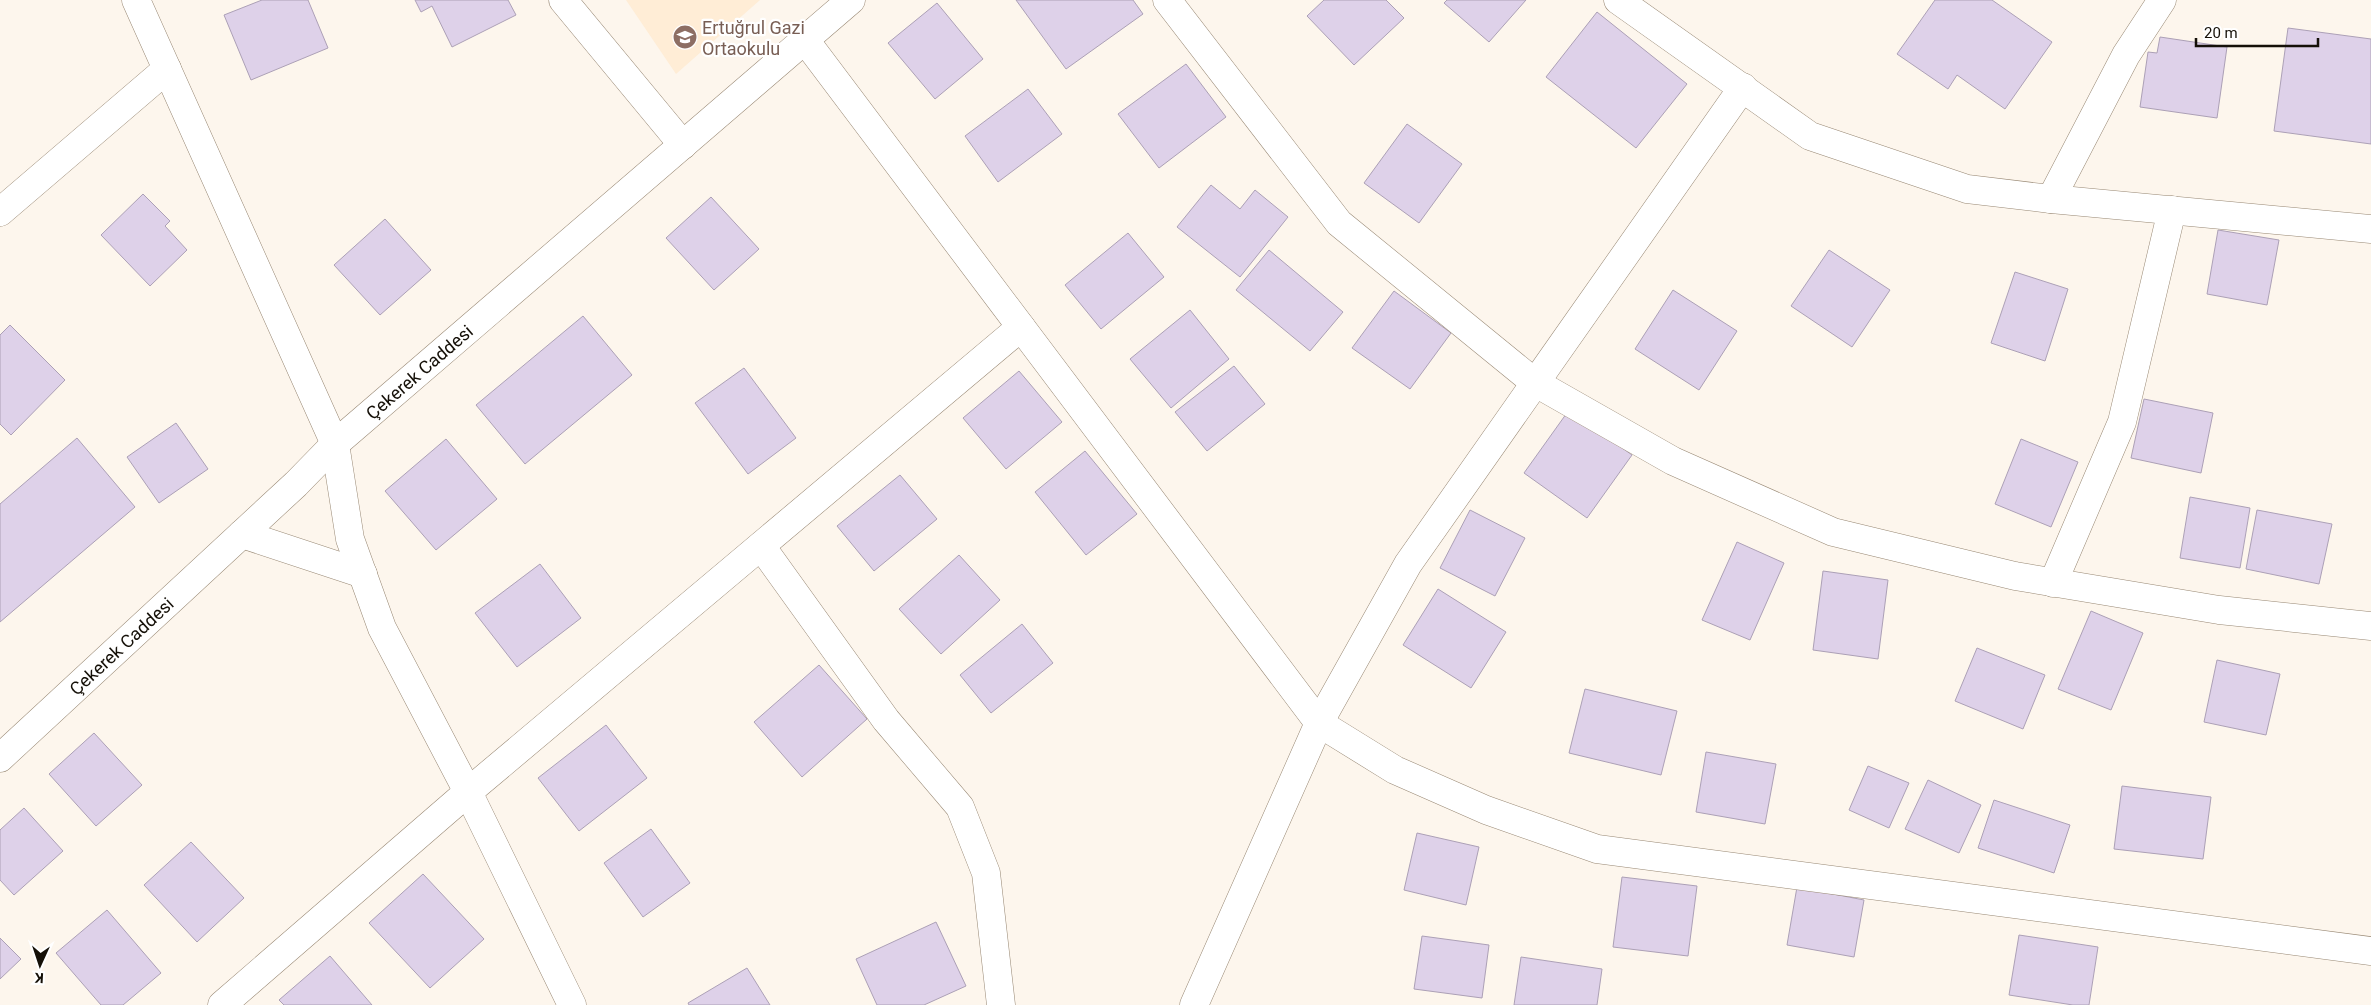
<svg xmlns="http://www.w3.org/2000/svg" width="2371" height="1005" font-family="Roboto,sans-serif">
	<rect width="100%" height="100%" fill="#fdf6ed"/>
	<polygon fill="#ffedd6" points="626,0 760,0 676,74"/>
	<g fill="#ded1e9" stroke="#aca0b6">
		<polygon points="262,0 308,0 328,48 251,80 224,15"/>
		<polygon points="415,0 508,0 516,15 452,47 432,6 421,12"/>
		<polygon points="1016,0 1133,0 1143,14 1066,69"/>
		<polygon points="1324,0 1386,0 1404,18 1354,65 1307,16"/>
		<polygon points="1447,0 1526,0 1489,42 1444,3"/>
		<polygon points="1935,0 1992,0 2052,42 2005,109 1957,75 1948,89 1897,54"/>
		<polygon points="937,3 983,59 935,99 888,43"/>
		<polygon points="1597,12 1687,84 1636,148 1546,77"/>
		<polygon points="2288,28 2371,39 2371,144 2274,131"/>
		<polygon points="2160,37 2227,47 2217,118 2140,107 2148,52 2157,53"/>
		<polygon points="1186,64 1226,117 1159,168 1118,114"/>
		<polygon points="1028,89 1062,134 998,182 965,136"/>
		<polygon points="1407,124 1462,164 1419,223 1364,183"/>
		<polygon points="1211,185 1240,209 1255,190 1288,217 1240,277 1177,227"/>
		<polygon points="143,194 170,221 165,226 187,250 150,286 101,235"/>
		<polygon points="711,197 759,249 714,290 666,238"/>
		<polygon points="385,219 431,270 380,315 334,265"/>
		<polygon points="2218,230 2279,240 2267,305 2207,294"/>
		<polygon points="1128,233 1164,277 1101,329 1065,285"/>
		<polygon points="1269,250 1343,312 1310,351 1236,290"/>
		<polygon points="1829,250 1890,290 1852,347 1791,306"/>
		<polygon points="2015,272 2068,289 2045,361 1991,343"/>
		<polygon points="1673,290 1737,331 1699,390 1635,349"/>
		<polygon points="1394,291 1451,333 1410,389 1352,348"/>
		<polygon points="1190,310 1229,359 1171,408 1130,359"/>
		<polygon points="583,316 632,375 525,464 476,405"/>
		<polygon points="10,325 65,380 11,435 0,424 0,335"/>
		<polygon points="1234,366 1265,404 1207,451 1175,412"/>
		<polygon points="744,368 796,438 748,474 695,403"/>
		<polygon points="1019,371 1062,422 1006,469 963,418"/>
		<polygon points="2144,399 2213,413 2201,473 2131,458"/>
		<polygon points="1569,410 1632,455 1587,518 1524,473"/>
		<polygon points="176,423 208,469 159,503 127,457"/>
		<polygon points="77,438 135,507 0,622 0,504"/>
		<polygon points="446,439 497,499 436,550 385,491"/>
		<polygon points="2021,439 2078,462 2051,527 1995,504"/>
		<polygon points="1085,451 1137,514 1086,555 1035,492"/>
		<polygon points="900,475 937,519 874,571 837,526"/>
		<polygon points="2190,497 2250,508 2240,568 2180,558"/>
		<polygon points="1470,510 1525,538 1495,596 1440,568"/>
		<polygon points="2257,510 2332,524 2319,584 2246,569"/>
		<polygon points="1737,542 1784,563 1750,640 1702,620"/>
		<polygon points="959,555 1000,600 941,654 899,609"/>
		<polygon points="540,564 581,618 517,667 475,613"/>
		<polygon points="1823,571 1888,580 1878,659 1813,650"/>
		<polygon points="1438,589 1506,632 1471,688 1403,645"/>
		<polygon points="2091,611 2143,633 2111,710 2058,689"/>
		<polygon points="1022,624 1053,663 991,713 960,675"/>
		<polygon points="1977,648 2045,675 2023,729 1955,701"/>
		<polygon points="2217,660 2280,674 2266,735 2204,722"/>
		<polygon points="819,665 867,719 802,777 754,722"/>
		<polygon points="1585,689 1677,711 1661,775 1569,753"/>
		<polygon points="606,725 647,778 579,831 538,778"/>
		<polygon points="94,733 142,785 96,826 49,774"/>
		<polygon points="1706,752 1776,764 1765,824 1696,812"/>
		<polygon points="1868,766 1909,783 1889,828 1849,810"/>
		<polygon points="1928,780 1981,805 1959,853 1905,829"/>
		<polygon points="2122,786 2211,797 2203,859 2114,849"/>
		<polygon points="1994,800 2070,825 2054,873 1978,848"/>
		<polygon points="24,808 63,851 14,895 0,880 0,830"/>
		<polygon points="651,829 690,883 643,917 604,863"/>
		<polygon points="1417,833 1479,847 1466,905 1404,890"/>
		<polygon points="191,842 244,898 197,942 144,885"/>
		<polygon points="423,874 484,939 430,988 369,923"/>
		<polygon points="1622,877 1697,886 1688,956 1613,947"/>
		<polygon points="1797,887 1864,900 1854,957 1787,945"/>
		<polygon points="107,910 161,973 123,1005 101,1005 56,953"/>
		<polygon points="936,922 966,986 924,1005 877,1005 856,959"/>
		<polygon points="2019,935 2098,947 2089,1005 2073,1005 2009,995"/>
		<polygon points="1422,936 1489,945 1482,998 1414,989"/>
		<polygon points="0,938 21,959 0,979"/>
		<polygon points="330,956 372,1005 284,1005 279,1000"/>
		<polygon points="1521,957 1602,969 1597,1005 1514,1005"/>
		<polygon points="747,968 770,1005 689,1005 688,1003"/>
	</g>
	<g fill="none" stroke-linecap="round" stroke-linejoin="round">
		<defs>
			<g id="minor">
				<polyline points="563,0 683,145"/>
				<polyline points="1167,0 1339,223 1534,382 1673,461 1833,532 2015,576 2219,610 2371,626"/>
				<polyline points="1618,0 1810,136 1967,189 2051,199 2371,229"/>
				<polyline points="805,40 1319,723 1395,770 1486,810 1597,849 2371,951"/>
				<polyline points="2051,199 2126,55 2162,0"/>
				<polyline points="0,212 167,69"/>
				<polyline points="335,444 350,539 382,628 468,792 572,1005"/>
				<polyline points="242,534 363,574"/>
				<polyline points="761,546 886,720 960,807 986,873 1001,1005"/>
				<polyline points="2053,583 2122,422 2172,210"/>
				<polyline points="222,1005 468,792 1021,327"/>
				<polyline points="1194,1005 1319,723 1408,564 1743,87"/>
			</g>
			<g id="tertiary">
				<polyline points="136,0 335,444"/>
				<path id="s1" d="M0,758L296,484L335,444L851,0"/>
			</g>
		</defs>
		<use href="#minor" stroke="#988874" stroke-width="29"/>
		<use href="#tertiary" stroke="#988874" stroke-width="29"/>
		<use href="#minor" stroke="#fff" stroke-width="28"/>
		<use href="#tertiary" stroke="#fff" stroke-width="28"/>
	</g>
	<defs>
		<symbol id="school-disc" viewBox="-11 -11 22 22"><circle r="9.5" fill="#8d6e63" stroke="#fff"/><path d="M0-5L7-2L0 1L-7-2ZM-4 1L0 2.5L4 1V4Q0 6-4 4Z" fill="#fff"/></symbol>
	</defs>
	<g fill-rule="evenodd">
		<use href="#school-disc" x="671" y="23" width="28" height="28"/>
	</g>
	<g text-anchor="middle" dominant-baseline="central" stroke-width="4.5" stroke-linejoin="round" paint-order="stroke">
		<g font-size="18" fill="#785e54" stroke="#fff" text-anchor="start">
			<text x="702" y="27">Ertuğrul Gazi<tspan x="702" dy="21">Ortaokulu</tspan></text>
		</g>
		<g font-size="18" fill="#151008" stroke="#fff">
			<text stroke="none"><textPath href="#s1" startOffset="570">Çekerek Caddesi</textPath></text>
			<text stroke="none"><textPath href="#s1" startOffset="165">Çekerek Caddesi</textPath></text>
		</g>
	</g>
	<g transform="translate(40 965) rotate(183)" stroke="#ffffff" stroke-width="4" paint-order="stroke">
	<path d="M0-4L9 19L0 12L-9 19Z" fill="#151008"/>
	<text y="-8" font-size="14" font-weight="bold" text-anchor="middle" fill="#151008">K</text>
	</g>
	<path d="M2196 38v8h122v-8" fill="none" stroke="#151008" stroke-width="2.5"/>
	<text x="2204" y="38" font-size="15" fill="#151008" stroke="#ffffff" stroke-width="4" paint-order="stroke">20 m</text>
</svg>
